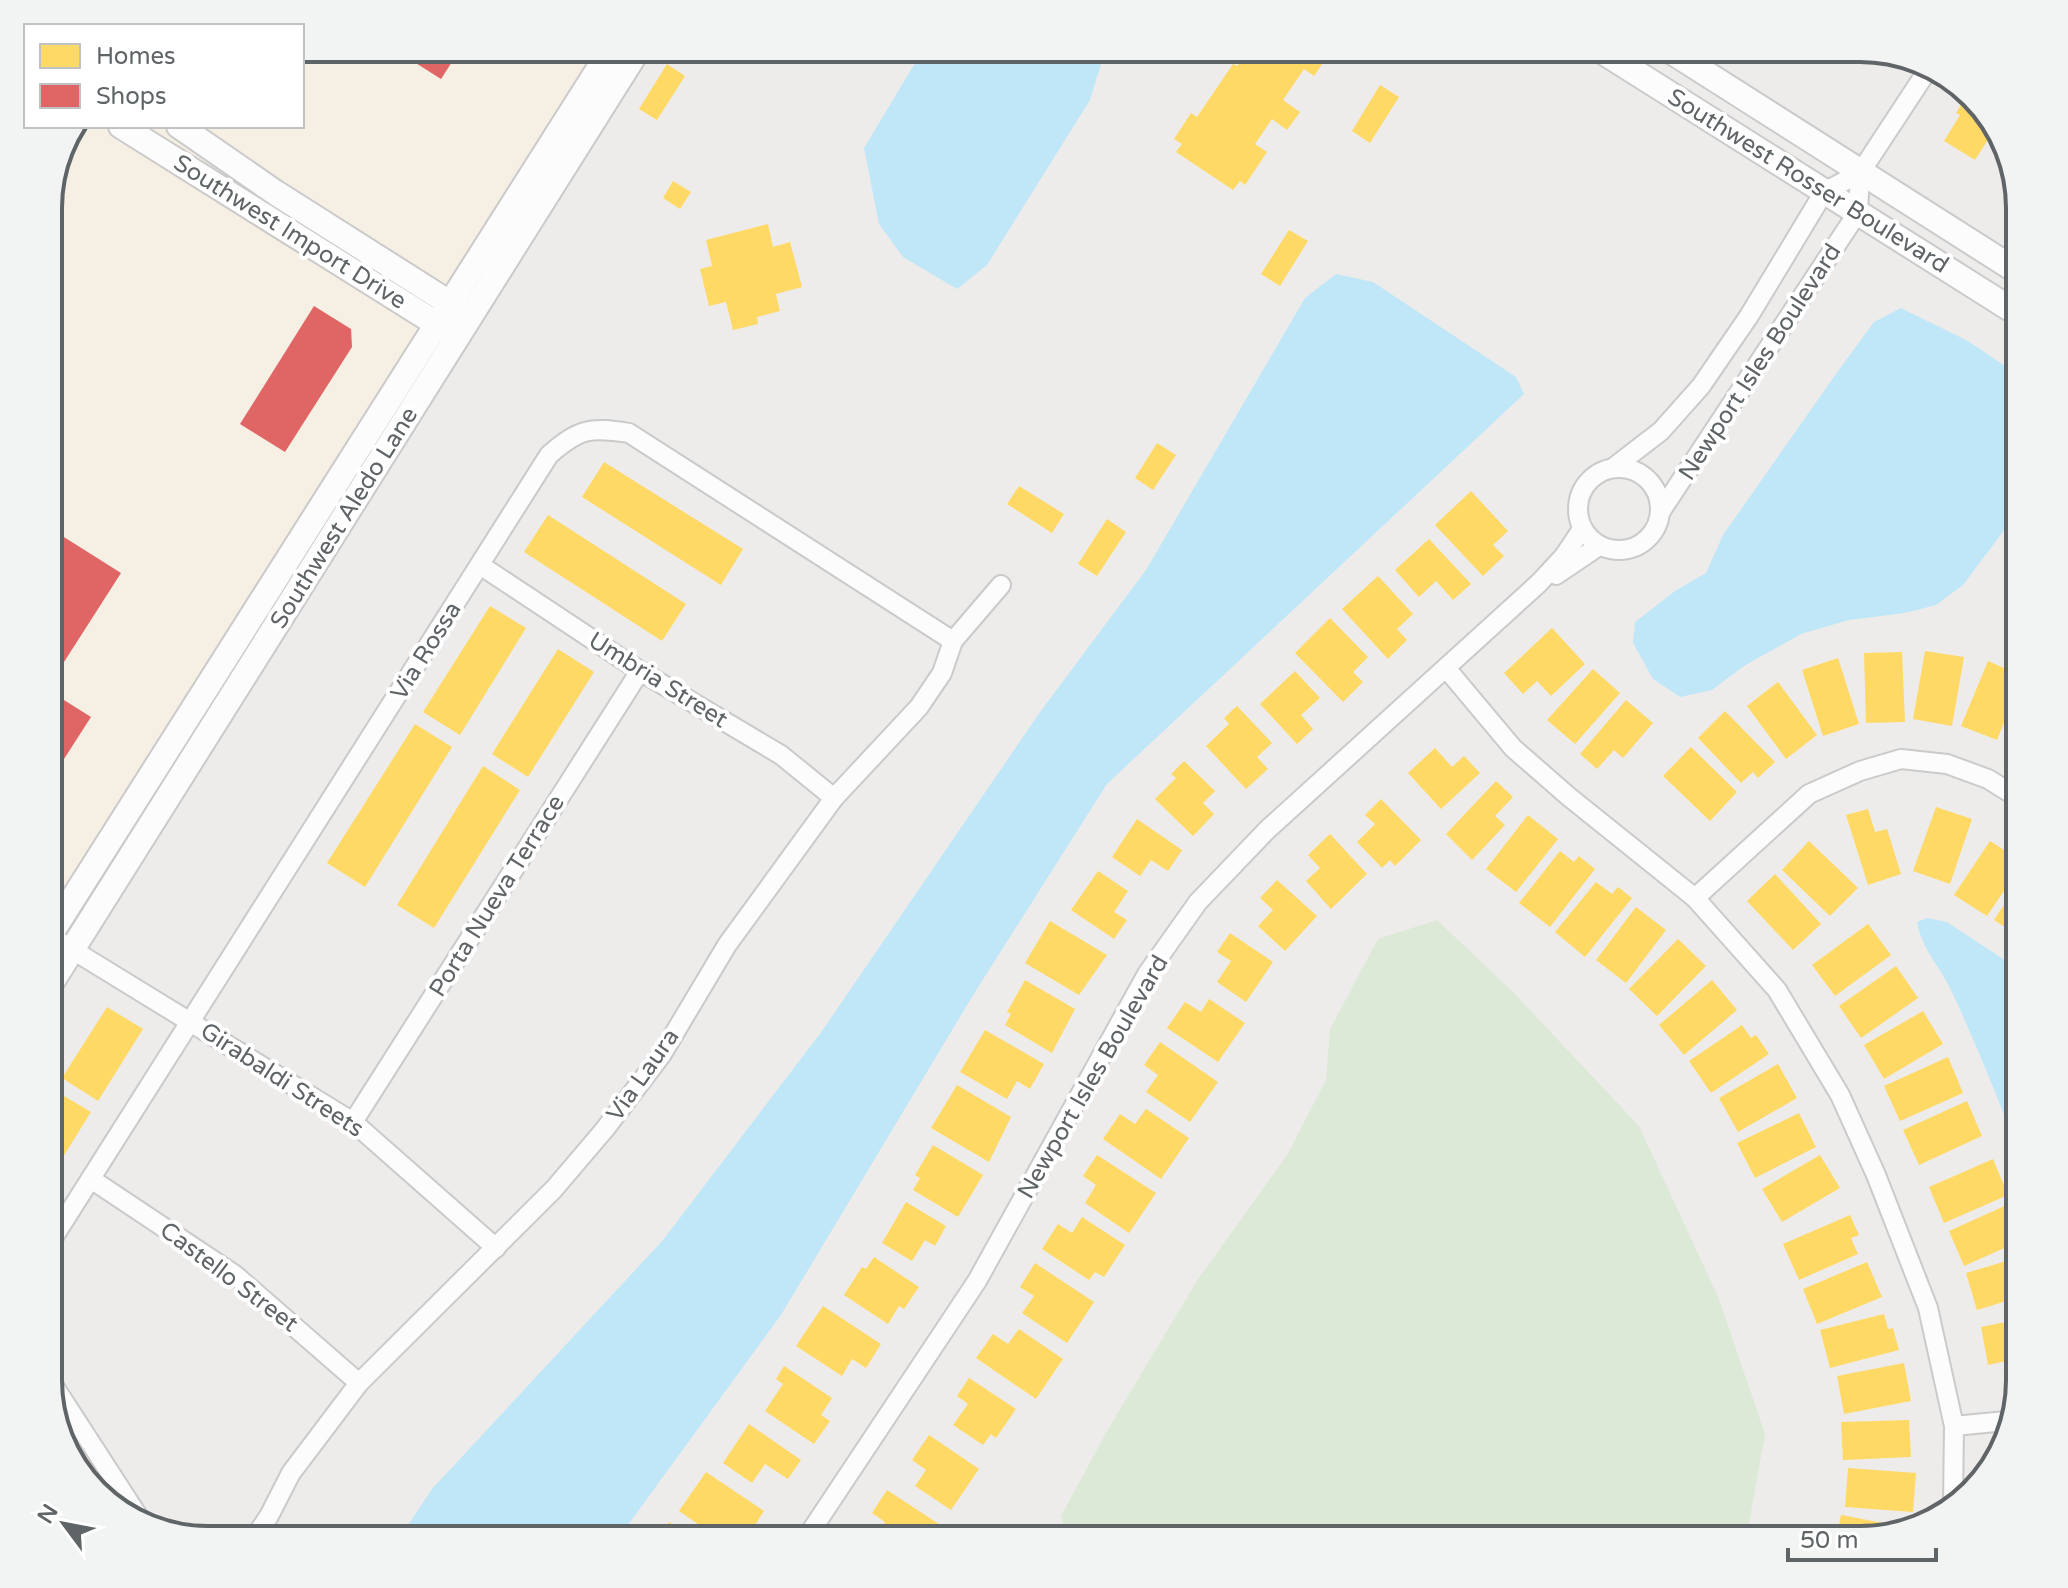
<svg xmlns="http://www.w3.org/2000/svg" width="2068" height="1588" font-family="'Varela Round',sans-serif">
	<rect width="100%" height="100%" fill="#eeecea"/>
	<g fill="#f6efe4">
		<polygon points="302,48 599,48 445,289 282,184 198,126 302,126"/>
		<polygon points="73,126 102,126 421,327 48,916 48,197 65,137"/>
		<polygon points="140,126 160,126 434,306 432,309"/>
	</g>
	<polygon fill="#dbe9d6" points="1437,920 1512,991 1639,1126 1719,1299 1765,1434 1746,1540 1067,1540 1061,1516 1107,1431 1198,1279 1287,1155 1326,1080 1330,1029 1378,939"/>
	<g fill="#c0e7f7">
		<polygon points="924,48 1086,48 1102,61 1090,100 987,265 957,289 903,257 879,224 864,148"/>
		<polygon points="1336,274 1373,282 1516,377 1524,394 1107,784 975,992 781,1315 617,1540 398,1540 432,1489 663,1240 822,1031 1040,712 1146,570 1305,298"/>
		<polygon points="1901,308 1968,341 2020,376 2020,509 1963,585 1936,605 1905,613 1849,620 1801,634 1744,666 1712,690 1680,697 1653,679 1633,643 1635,622 1675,591 1706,573 1723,535 1838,371 1874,322"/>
		<path d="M1927,918L1947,922L2020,970V1155C1998,1099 1976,1043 1950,988C1938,963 1923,952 1917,922Z"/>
	</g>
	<g fill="#ffd966">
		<polygon points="1244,48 1333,48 1314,76 1304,69 1283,100 1300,112 1287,130 1272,119 1255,144 1267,152 1245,185 1240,181 1233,190 1176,152 1182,144 1174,139 1191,113 1197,117 1233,64 1237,66 1246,53 1242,50"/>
		<polygon points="1720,48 1737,48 1731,56"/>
		<polygon points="667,64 685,76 657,120 639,109"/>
		<polygon points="1380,85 1399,97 1370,143 1352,131"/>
		<polygon points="1967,95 2004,138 2006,149 1989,138 1975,160 1944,141 1960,115 1956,113"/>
		<polygon points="673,181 691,192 680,209 663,198"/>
		<polygon points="2018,199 2020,208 2020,223 2007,215"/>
		<polygon points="768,224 773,247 790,242 802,287 776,294 780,311 757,317 758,324 733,330 726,302 709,306 700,269 712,266 706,240"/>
		<polygon points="1289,230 1308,241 1280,286 1261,274"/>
		<polygon points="1157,443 1176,455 1153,490 1135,478"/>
		<polygon points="604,462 743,549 721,585 582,497"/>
		<polygon points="1019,486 1064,514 1052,533 1007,504"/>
		<polygon points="1471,491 1508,531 1493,545 1504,556 1483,576 1435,525"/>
		<polygon points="548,515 686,604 662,641 524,552"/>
		<polygon points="1107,519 1126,532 1097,576 1078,564"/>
		<polygon points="1429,539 1471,584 1453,600 1436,581 1419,597 1395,570"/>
		<polygon points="1378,576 1413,614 1397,629 1407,640 1388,659 1342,609"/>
		<polygon points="490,606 526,628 460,735 423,712"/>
		<polygon points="1330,618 1368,657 1353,672 1363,682 1343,702 1295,653"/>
		<polygon points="1552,628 1585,664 1551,696 1537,681 1523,694 1504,673"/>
		<polygon points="558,649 594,672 528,777 492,754"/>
		<polygon points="1925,651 1964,657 1952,726 1913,719"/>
		<polygon points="1902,652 1905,722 1866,723 1864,653"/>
		<polygon points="1838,658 1859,724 1823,736 1802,670"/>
		<polygon points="1988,661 2020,675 2020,683 1997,740 1961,726"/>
		<polygon points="1593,669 1620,693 1575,744 1547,720"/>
		<polygon points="1295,671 1320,698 1301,715 1313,729 1297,744 1260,704"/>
		<polygon points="1778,682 1817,735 1786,759 1747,706"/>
		<polygon points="1626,700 1653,723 1623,758 1614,750 1597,769 1580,754"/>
		<polygon points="1237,706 1272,743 1257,757 1268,769 1246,789 1206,746 1229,724 1224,718"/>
		<polygon points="1725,711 1775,762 1758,778 1753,772 1741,783 1698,738"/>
		<polygon points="2020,722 2020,751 2007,744"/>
		<polygon points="415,724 452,747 365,887 327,863"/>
		<polygon points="1691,747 1737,792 1710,821 1663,776"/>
		<polygon points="1435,748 1452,767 1464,756 1480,773 1441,809 1408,773"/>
		<polygon points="1184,761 1215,791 1203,803 1214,814 1193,836 1155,799 1176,778 1171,774"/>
		<polygon points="483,766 520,790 434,928 397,905"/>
		<polygon points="1496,781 1513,797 1495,816 1505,825 1472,860 1446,834"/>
		<polygon points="1381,799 1421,840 1395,866 1390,860 1382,868 1357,842 1375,824 1365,815"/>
		<polygon points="1936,807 1972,819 1950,884 1913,871"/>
		<polygon points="1868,809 1875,832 1887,829 1901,874 1868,885 1846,815"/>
		<polygon points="1528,815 1558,839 1516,892 1486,869"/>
		<polygon points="1137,819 1182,850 1168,871 1151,860 1140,876 1112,857"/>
		<polygon points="1330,834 1367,874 1331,909 1306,881 1320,868 1308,855"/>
		<polygon points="1809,841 1858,888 1830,916 1782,870"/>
		<polygon points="1990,841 2006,851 2011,843 2020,849 2020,867 1987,916 1954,895"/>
		<polygon points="1560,851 1574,862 1579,856 1595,869 1550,927 1519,903"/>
		<polygon points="1098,871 1128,891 1114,912 1127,920 1114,939 1071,910"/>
		<polygon points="1775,874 1821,924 1793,950 1747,901"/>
		<polygon points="1277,880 1317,916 1285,951 1258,926 1273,910 1260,898"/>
		<polygon points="2020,880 2020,937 1994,920"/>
		<polygon points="1596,882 1612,894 1618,887 1632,898 1585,957 1555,932"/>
		<polygon points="1636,907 1666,930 1626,983 1596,960"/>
		<polygon points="1050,921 1107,955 1079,995 1025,963"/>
		<polygon points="1868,924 1891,955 1835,996 1812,965"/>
		<polygon points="1230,933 1273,962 1246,1002 1217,982 1231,961 1217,952"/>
		<polygon points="1678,939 1706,966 1657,1016 1629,989"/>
		<polygon points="1896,966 1918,998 1861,1038 1839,1006"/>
		<polygon points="1025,980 1075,1009 1052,1053 1005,1025 1011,1014 1007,1012"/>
		<polygon points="1712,980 1737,1010 1684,1055 1659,1025"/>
		<polygon points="1209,999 1245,1023 1218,1062 1167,1028 1185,1002 1201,1012"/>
		<polygon points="107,1007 143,1029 98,1101 62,1078"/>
		<polygon points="1923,1011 1943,1044 1884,1079 1864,1045"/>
		<polygon points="1742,1025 1751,1038 1756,1035 1769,1054 1711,1093 1689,1061"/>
		<polygon points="985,1030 1044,1064 1030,1089 1017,1081 1007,1099 960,1072"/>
		<polygon points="1160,1042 1218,1082 1190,1122 1146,1092 1158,1075 1144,1065"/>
		<polygon points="1948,1057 1963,1093 1900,1121 1884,1086"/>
		<polygon points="1778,1064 1797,1098 1738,1132 1719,1098"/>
		<polygon points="957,1085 1011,1117 989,1162 931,1128"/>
		<polygon points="54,1090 91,1112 48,1181 48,1099"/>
		<polygon points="1967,1101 1982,1136 1919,1165 1903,1130"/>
		<polygon points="1146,1109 1189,1138 1161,1179 1103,1139 1120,1114 1135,1124"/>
		<polygon points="1799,1113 1816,1147 1755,1178 1737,1143"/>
		<polygon points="933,1145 983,1175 958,1217 913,1190 920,1178 915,1175"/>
		<polygon points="1097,1155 1156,1193 1129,1233 1085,1203 1096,1185 1083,1176"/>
		<polygon points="1820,1155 1840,1188 1782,1222 1762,1189"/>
		<polygon points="1993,1159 2008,1195 1944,1223 1929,1187"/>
		<polygon points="906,1202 946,1226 935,1246 925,1240 912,1261 882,1243"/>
		<polygon points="2011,1203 2020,1224 2020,1241 1964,1266 1949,1231"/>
		<polygon points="1850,1215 1859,1235 1851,1238 1858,1254 1799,1280 1783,1244"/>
		<polygon points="1082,1217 1125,1245 1104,1277 1095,1272 1089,1280 1042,1249 1058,1224 1072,1233"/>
		<polygon points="874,1257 919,1287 904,1309 899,1306 888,1324 844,1295 862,1267 866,1269"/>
		<polygon points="2020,1257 2020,1297 1977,1310 1966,1273"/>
		<polygon points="1867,1262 1882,1297 1817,1324 1803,1289"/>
		<polygon points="1035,1263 1094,1302 1067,1343 1022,1313 1034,1296 1020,1287"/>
		<polygon points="823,1306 881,1344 866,1368 852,1359 842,1376 796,1346"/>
		<polygon points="1884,1314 1888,1329 1893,1328 1899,1350 1830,1368 1820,1330"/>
		<polygon points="2020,1319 2020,1358 1988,1365 1981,1327"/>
		<polygon points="1019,1329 1063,1359 1036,1399 976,1358 993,1334 1008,1344"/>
		<polygon points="1904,1363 1911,1401 1844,1414 1837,1376"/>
		<polygon points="784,1366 832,1398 821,1415 830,1421 814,1444 765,1411 783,1384 776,1379"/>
		<polygon points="969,1378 1016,1409 996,1438 991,1434 983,1445 953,1425 968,1404 957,1396"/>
		<polygon points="1909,1420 1911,1457 1843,1460 1841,1422"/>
		<polygon points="749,1424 801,1460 788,1479 765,1464 752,1483 723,1463"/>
		<polygon points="929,1435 979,1469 951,1510 915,1486 926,1470 912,1460"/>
		<polygon points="1848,1468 1916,1473 1913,1512 1845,1507"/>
		<polygon points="706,1472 764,1511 748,1536 732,1525 721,1540 679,1511"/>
		<polygon points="887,1490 945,1528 937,1540 873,1540 885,1522 872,1513"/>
		<polygon points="1841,1515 1910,1528 1860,1540 1836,1540"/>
		<polygon points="669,1522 696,1540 657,1540"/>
	</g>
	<g fill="#e06666">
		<polygon points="392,48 461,48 441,79"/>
		<polygon points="314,306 351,329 352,347 285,452 240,424"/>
		<polygon points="48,527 121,573 48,687"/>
		<polygon points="48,690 91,717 48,784"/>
	</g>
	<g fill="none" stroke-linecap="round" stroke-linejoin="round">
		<defs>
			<g id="minor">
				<circle cx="1619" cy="509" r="41"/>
				<polyline points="1613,468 1661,431 1701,386 1749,316 1824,192 1860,173 1927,71"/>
				<polyline points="1661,511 1858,212 1860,173"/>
				<polyline points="480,565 640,671 781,755 834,798"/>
				<polyline points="1556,575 1599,546"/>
				<polyline points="1446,668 1513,748 1568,796 1695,898 1777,990 1840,1095 1876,1175 1928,1308 1954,1426 1953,1505"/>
				<polyline points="1695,898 1809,794 1860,771 1901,759 1947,764 1988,779 2020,799"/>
				<polyline points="50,936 353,1122 496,1248"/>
				<polyline points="353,1122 640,671"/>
				<polyline points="91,1179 235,1275 359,1383"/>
				<path d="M48,1246L549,455C580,428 590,427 629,433L953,641"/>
				<polyline points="48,1377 138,1516"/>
				<polyline points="1954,1426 2006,1421"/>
				<polyline points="253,1540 269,1516 291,1473 359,1383 554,1189 605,1129 662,1054 727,945 834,798 919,707 942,673 953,641 1001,585"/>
				<polyline points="805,1540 977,1281 1147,974 1198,902 1267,830 1539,583 1564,556 1582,529"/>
			</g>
			<g id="tertiary">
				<polyline points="1597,48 2020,315"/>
				<polyline points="1666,48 2020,273"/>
				<polyline points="121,126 448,331"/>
				<polyline points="179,126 276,193 462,311"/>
				<polyline points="48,938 612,48"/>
				<polyline points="48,988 639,48"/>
			</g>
		</defs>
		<use href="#minor" stroke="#cbcaca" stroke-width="22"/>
		<use href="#tertiary" stroke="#cbcaca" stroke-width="28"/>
		<use href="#minor" stroke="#fcfcfc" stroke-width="18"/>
		<use href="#tertiary" stroke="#fcfcfc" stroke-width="24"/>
	</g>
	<g text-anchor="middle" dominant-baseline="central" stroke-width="8" stroke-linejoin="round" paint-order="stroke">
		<g font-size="24" fill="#5f6467" stroke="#fff">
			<text transform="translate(1808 181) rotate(32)">Southwest Rosser Boulevard</text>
			<text transform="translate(290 232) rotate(32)">Southwest Import Drive</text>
			<text transform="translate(1760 362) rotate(-57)">Newport Isles Boulevard</text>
			<text transform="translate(344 518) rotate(-58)">Southwest Aledo Lane</text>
			<text transform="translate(426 651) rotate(-58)">Via Rossa</text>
			<text transform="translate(658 680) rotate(32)">Umbria Street</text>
			<text transform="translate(497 896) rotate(-58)">Porta Nueva Terrace</text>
			<text transform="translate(643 1075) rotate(-55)">Via Laura</text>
			<text transform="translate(1093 1077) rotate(-60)">Newport Isles Boulevard</text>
			<text transform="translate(282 1080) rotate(33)">Girabaldi Streets</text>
			<text transform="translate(229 1277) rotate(37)">Castello Street</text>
		</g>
	</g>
	<path d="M0 0H2068V1588H0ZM208 62H1860A146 146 0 0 1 2006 208V1380A146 146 0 0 1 1860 1526H208A146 146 0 0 1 62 1380V208A146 146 0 0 1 208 62Z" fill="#f2f3f3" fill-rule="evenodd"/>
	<path fill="none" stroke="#5f6467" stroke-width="4" d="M208 62H1860A146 146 0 0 1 2006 208V1380A146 146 0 0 1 1860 1526H208A146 146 0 0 1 62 1380V208A146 146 0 0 1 208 62Z"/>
	<rect x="24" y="24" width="280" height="104" fill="#ffffff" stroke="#bfc1c2" stroke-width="2"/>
	<rect x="40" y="44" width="40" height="24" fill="#ffd966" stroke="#bfc1c2" stroke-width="2"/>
	<text x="96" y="64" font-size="24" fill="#5f6467">Homes</text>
	<rect x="40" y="84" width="40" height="24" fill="#e06666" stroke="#bfc1c2" stroke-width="2"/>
	<text x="96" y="104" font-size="24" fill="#5f6467">Shops</text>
	<g transform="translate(64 1524) rotate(302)" stroke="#ffffff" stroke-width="6" paint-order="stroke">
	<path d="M0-6L14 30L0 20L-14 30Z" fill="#5f6467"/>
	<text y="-12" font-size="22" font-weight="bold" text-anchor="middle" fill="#5f6467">N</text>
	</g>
	<path d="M1788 1548v12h148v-12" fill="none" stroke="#5f6467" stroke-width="4"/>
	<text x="1800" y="1548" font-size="24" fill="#5f6467" stroke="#ffffff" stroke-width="6" paint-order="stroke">50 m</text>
</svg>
